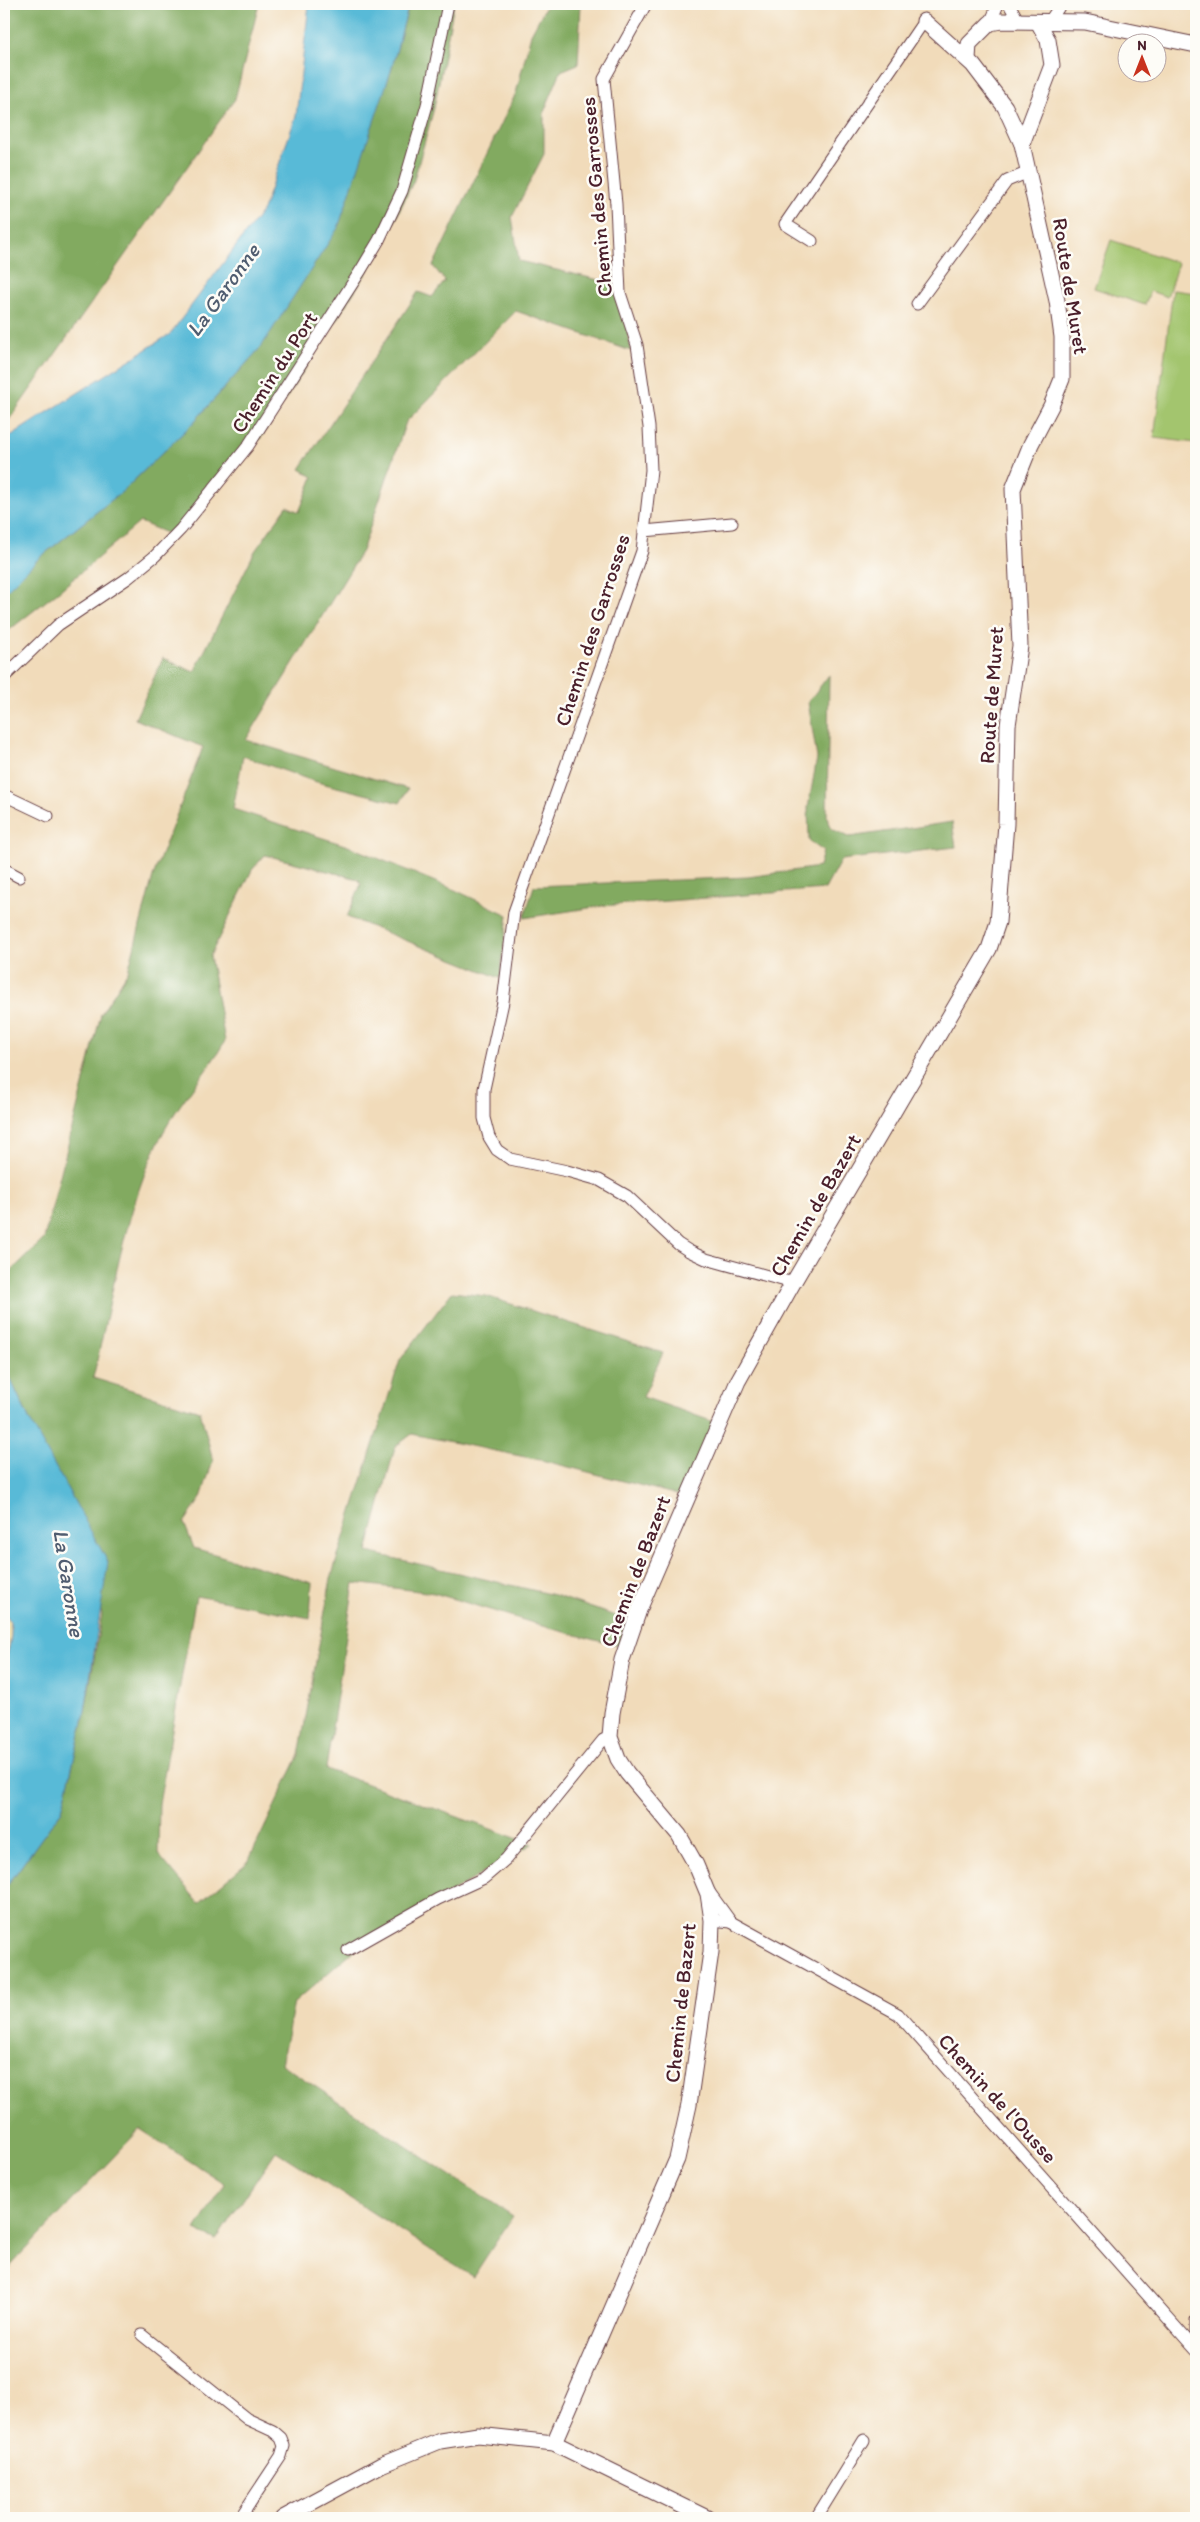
<svg xmlns="http://www.w3.org/2000/svg" width="1200" height="2522" font-family="Itim,sans-serif">
	<rect width="100%" height="100%" fill="#fdfcf7"/>
	<filter id="ink" filterUnits="userSpaceOnUse"><feTurbulence type="fractalNoise" baseFrequency=".02" numOctaves="2"/><feDisplacementMap in="SourceGraphic" scale="10" xChannelSelector="R" yChannelSelector="G"/><feConvolveMatrix kernelMatrix="1 2 1 2 8 2 1 2 1" color-interpolation-filters="sRGB"/></filter>
	<filter id="wash" filterUnits="userSpaceOnUse"><feTurbulence type="fractalNoise" baseFrequency=".0096" numOctaves="4" result="noise"/><feDisplacementMap in="SourceGraphic" scale="20" xChannelSelector="R" yChannelSelector="G"/><feGaussianBlur stdDeviation="1.12" result="paint"/><feColorMatrix in="noise" values="0 0 0 0 0 0 0 0 0 0 0 0 0 0 0 0 0 1.4 0 .05"/><feComposite in="paint" operator="in"/></filter>
	<g filter="url(#wash)">
		<rect width="100%" height="100%" fill="#f1dbba"/>
		<g fill="#a3c56e" stroke="#76724c">
			<polygon points="1111,240 1178,263 1167,297 1150,291 1145,305 1094,288"/>
			<polygon points="1173,290 1196,293 1196,443 1154,438"/>
		</g>
		<g fill="#82aa61" stroke="#666446">
			<polygon points="4,4 259,4 235,99 4,427 4,237 6,233 4,230"/>
			<polygon points="409,4 454,4 434,108 414,180 381,250 260,439 211,487 171,535 140,522 59,591 4,634 4,593 39,558 123,491 191,425 261,347 391,71"/>
			<path d="M547,4H581L578,64L561,71L544,112V154L512,217L519,261L620,285L631,351L516,311L406,422L362,551L246,740L408,789L400,803L313,781L243,756L233,809L348,846L455,890L508,915L500,978L347,917L361,884L358,879L265,855L252,870L210,956L225,1041C207,1073 181,1099 163,1133C124,1208 113,1296 93,1378L200,1411L213,1460L201,1498L184,1523L194,1548L312,1583L310,1618L196,1596L159,1804L158,1854L199,1903L248,1862L299,1755L331,1578L400,1360L452,1292L486,1296L663,1353L643,1397L717,1423L678,1495L545,1461L412,1434L395,1447L367,1552L554,1595L627,1620L619,1646L553,1629L434,1593L354,1583L326,1769L532,1844L353,1951L294,2003L281,2064L513,2216L473,2277L276,2151L216,2240L195,2230L225,2184L140,2129L4,2273V1890L62,1810L84,1717L102,1614L29,1419L4,1365V1270L11,1271L44,1239L101,1014L128,971L153,876L203,747L135,719L163,658L194,672L255,551L287,506L299,512L313,477L300,469L418,292L432,297L445,281L433,266L516,93L531,34Z"/>
			<polygon points="829,675 827,817 832,829 849,837 952,822 956,847 841,860 825,889 602,906 524,918 534,886 748,877 819,867 823,851 809,841 808,808 817,758 808,702"/>
		</g>
		<path fill="#eeda9e" stroke="#9c7c64" d="M4,1613C18,1626 8,1650 4,1666Z"/>
		<g fill="#59bad7" stroke="#526c81">
			<polygon points="309,4 409,4 391,71 338,228 261,347 191,425 123,491 39,558 4,593 4,440 170,334 263,210 296,116"/>
			<path d="M4,1365L29,1419L108,1562L84,1717L62,1810L4,1890V1666C8,1650 18,1626 4,1613Z"/>
		</g>
	</g>
	<g filter="url(#ink)">
		<g fill="none" stroke-linecap="round" stroke-linejoin="round">
			<defs>
				<g id="street">
					<polyline points="646,4 604,79 616,204 620,293 637,345 649,427 651,470 642,551 514,912 503,1002 484,1089 484,1118 489,1137 497,1150 510,1159 567,1171 599,1180 627,1196 678,1244 689,1251 706,1259 793,1283"/>
					<polyline points="1009,4 1019,22"/>
					<polyline points="1049,22 1061,4"/>
					<polyline points="990,23 997,7"/>
					<polyline points="812,241 785,224 924,21"/>
					<polyline points="917,304 1007,181 1029,172"/>
					<polyline points="644,531 732,523"/>
					<polyline points="4,677 58,625 128,578 155,556 181,529 248,446 361,270 379,240 402,191 427,105 448,4"/>
					<polyline points="4,795 48,816"/>
					<polyline points="4,869 19,877"/>
					<polyline points="707,1889 731,1922"/>
					<polyline points="712,1920 731,1922 898,2014 1196,2350"/>
					<polyline points="348,1950 438,1899 484,1878 506,1859 603,1740 610,1737"/>
					<polyline points="1196,2320 1196,2331"/>
					<polyline points="142,2335 247,2419 273,2431 281,2438 284,2446 281,2456 240,2518"/>
					<polyline points="816,2518 864,2440"/>
				</g>
				<g id="secondary">
					<polyline points="968,59 969,44 990,23 1001,21 1085,22 1196,45"/>
					<polyline points="1022,144 1052,65 1048,40 1038,22"/>
					<polyline points="554,2443 677,2159 689,2105 711,1952 712,1920 708,1894 696,1865 679,1835 627,1773 618,1759 610,1737 612,1713 622,1660 639,1610 738,1381 793,1283 989,949 998,922 1006,824 1008,725 1020,646 1013,489 1031,444 1051,406 1062,379 1062,337 1057,301 1022,144 1005,107 973,65 924,21"/>
					<polyline points="283,2518 381,2465 440,2441 478,2435 554,2443 707,2518"/>
				</g>
			</defs>
			<use href="#street" stroke="#633b40" stroke-width="13"/>
			<use href="#secondary" stroke="#633b40" stroke-width="17"/>
			<use href="#street" stroke="#fff" stroke-width="11"/>
			<use href="#secondary" stroke="#fff" stroke-width="15"/>
		</g>
	</g>
	<g text-anchor="middle" dominant-baseline="central" stroke-width="5" stroke-linejoin="round" paint-order="stroke">
		<g font-size="21" fill="#4a1f2b" stroke="#fdfcf7">
			<text transform="translate(596 197) rotate(-95)">Chemin des Garrosses</text>
			<text transform="translate(1071 286) rotate(81)">Route de Muret</text>
			<text transform="translate(274 372) rotate(-57)">Chemin du Port</text>
			<text transform="translate(592 630) rotate(-72)">Chemin des Garrosses</text>
			<text transform="translate(991 695) rotate(-86)">Route de Muret</text>
			<text transform="translate(815 1205) rotate(-60)">Chemin de Bazert</text>
			<text transform="translate(635 1571) rotate(-69)">Chemin de Bazert</text>
			<text transform="translate(680 2003) rotate(-84)">Chemin de Bazert</text>
			<text transform="translate(998 2098) rotate(48)">Chemin de l'Ousse</text>
		</g>
		<g font-size="22" font-style="italic" fill="#505d70" stroke="#fdfcf7">
			<text transform="translate(223 290) rotate(-54)">La Garonne</text>
			<text transform="translate(69 1583) rotate(81)">La Garonne</text>
		</g>
	</g>
	<rect width="1200" height="2522" fill="none" stroke="#fdfcf7" stroke-width="20"/>
	<g transform="translate(1142 58)"><circle r="24" fill="#fdfcf7" stroke="#b5a4a5"/>
	<path d="M0-4L9 19L0 12L-9 19Z" fill="#c8321e"/>
	<text y="-8" font-size="14" font-weight="bold" text-anchor="middle" fill="#4a1f2b">N</text>
	</g>
</svg>
